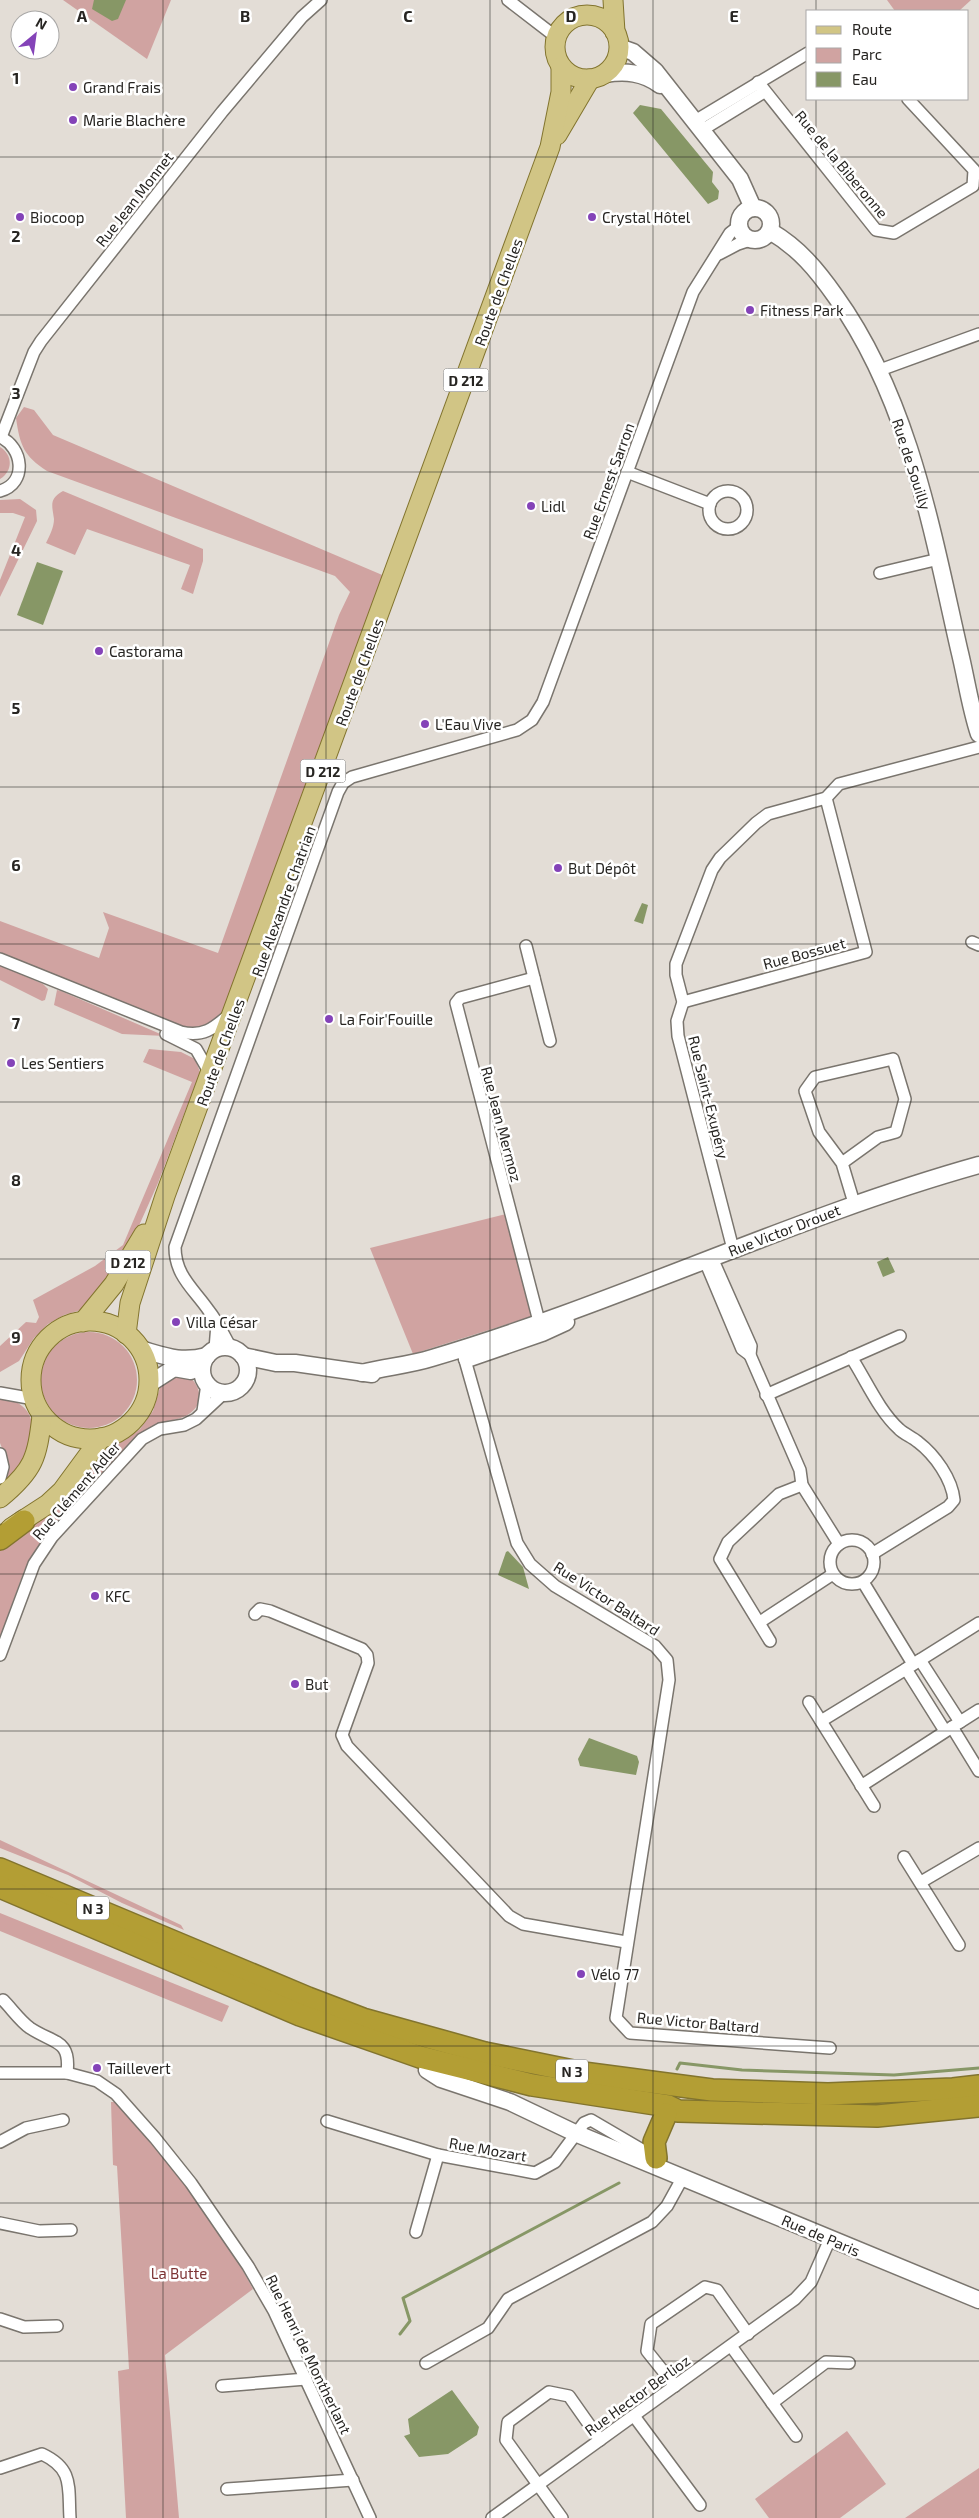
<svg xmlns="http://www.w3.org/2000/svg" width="979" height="2518" font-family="'Exo 2',sans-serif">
	<rect width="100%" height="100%" fill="#e3ddd6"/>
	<g fill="#d0a3a1">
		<polygon points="63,0 171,0 147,59"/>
		<polygon points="887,0 971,0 959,11 895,11"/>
		<path d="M24,407L34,410L53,435L387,577L223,1012L217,1023L189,1032L0,954V921L99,958L109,928L103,912L218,953L339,615L350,592L335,576L47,471C24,456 20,446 16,418Z"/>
		<path d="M0,447C13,455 13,471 0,479Z"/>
		<path d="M63,491L203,549V561L193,594L181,589L190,565L87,529L75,555L46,543C50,535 54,527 54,519C52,505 49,499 63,491Z"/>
		<polygon points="20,499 36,510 37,521 0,597 0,580 25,517 13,513 0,513 0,500"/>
		<polygon points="0,965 43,984 48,989 45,1000 42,1001 0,980"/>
		<polygon points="57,990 61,991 165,1036 122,1034 54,1005"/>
		<polygon points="149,1049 181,1052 195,1059 200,1072 158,1183 133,1239 112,1275 81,1310 64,1315 48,1324 34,1338 19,1361 0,1372 0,1346 26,1322 36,1323 39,1317 33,1300 95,1266 123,1245 192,1082 143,1062"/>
		<polygon points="506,1214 533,1316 413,1354 370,1248"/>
		<circle cx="89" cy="1380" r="48"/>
		<path d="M187,1375C201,1385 205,1403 189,1414C182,1419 171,1420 163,1422C152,1425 144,1431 135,1438L43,1538L24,1571L0,1637V1545L99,1454L127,1439L140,1429L153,1411L161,1384L172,1376Z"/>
		<path d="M7,1398C33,1407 33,1422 35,1446L0,1489C10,1470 7,1461 0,1443C0,1434 0,1410 0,1399Z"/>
		<polygon points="0,1840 181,1925 184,1930 122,1903 68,1875 0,1848"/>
		<polygon points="0,1913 229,2006 222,2022 0,1931"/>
		<polygon points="111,2102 120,2102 210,2211 253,2289 165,2355 179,2518 126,2518 118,2371 129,2369 117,2166 113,2165"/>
		<polygon points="847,2431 886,2484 840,2518 769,2518 755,2499"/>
		<polygon points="979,2468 979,2518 905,2518"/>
	</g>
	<g fill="#879766">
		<polygon points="94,0 126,0 118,19 112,21 92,9"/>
		<polygon points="640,105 661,109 713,172 712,182 719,191 718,199 708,204 633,113"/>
		<polygon points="37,562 63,571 43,625 17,615"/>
		<polygon points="642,903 648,905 643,924 634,921"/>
		<polygon points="888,1257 895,1272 883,1277 877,1262"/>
		<polygon points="508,1551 523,1567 529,1589 498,1575 506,1552"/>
		<polygon points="589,1738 637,1756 639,1762 636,1775 580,1766 578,1759"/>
		<polygon points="452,2390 479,2427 477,2435 448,2454 419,2457 404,2436 410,2434 408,2419"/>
	</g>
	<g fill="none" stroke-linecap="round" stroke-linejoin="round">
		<g stroke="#879766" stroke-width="3">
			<polyline points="677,2069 680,2063 742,2070 894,2075 979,2068"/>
			<polyline points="400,2334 410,2321 403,2298 619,2183"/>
		</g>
		<defs>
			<g id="street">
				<polyline points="508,0 556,37"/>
				<polyline points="758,82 876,230 894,233 973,186 974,170 908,99"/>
				<polyline points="695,121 808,53"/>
				<polyline points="702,130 764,92"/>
				<polyline points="719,254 738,244 750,240"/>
				<polyline points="880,370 979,334"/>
				<path d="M0,437C23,447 28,483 0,491"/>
				<polyline points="1,437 34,352 41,341 222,112 302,17 321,0"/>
				<polyline points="627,472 710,504"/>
				<circle cx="728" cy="510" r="19"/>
				<polyline points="880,573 939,559"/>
				<polyline points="972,942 979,945"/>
				<polyline points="526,946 550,1041"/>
				<path d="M0,959L181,1032C203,1037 213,1029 229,1015"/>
				<polyline points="534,978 460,998 456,1003 541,1329"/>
				<polyline points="683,1002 866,952 826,798"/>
				<polyline points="166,1034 196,1049 211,1075"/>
				<polyline points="842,1163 878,1137 896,1132 905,1099 893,1059 815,1077 805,1091 819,1132 842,1163 854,1203"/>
				<polyline points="733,1249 678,1036 677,1021 683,1002 676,975 676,964 712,870 720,858 756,823 768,814 826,798 839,784 979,747"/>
				<polyline points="712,1258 751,1346 750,1355 800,1470 802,1485 839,1544"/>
				<polyline points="705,1261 742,1349 750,1355"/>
				<path d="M231,1348C224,1336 218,1322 209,1311C194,1289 175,1276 175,1247L338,792L343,783L352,777L517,730L532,720L543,702L693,292L730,233L739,226"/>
				<polyline points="215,1349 217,1324"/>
				<polyline points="463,1353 517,1543 530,1564 555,1586 655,1646 667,1660 669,1680 616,2018 630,2033 830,2048"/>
				<path d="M851,1357C866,1380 879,1411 899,1429C904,1434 912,1437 918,1442C935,1455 952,1479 954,1500L948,1507L872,1554"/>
				<polyline points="0,1393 34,1399"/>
				<polyline points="766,1395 900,1336"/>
				<polyline points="203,1411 207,1384"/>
				<polyline points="0,1454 3,1467 0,1478"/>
				<circle cx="852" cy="1562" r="22"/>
				<polyline points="863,1582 913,1664"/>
				<polyline points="255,1614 260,1609 270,1611 362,1649 367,1655 368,1663 342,1735 347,1746 509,1916 523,1924 626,1942"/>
				<polyline points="760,1622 833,1574"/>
				<polyline points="770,1641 720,1559 728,1542 779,1494 802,1485"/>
				<polyline points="0,1655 34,1564 52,1537 142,1439 160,1429 184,1425 196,1419 224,1393"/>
				<polyline points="920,1660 979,1623"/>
				<polyline points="809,1702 874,1806"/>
				<polyline points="821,1721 906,1669"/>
				<polyline points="960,1722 979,1710"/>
				<polyline points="952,1727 979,1771"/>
				<polyline points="861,1786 960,1722 920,1660 906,1669 945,1731"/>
				<polyline points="904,1857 959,1945"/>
				<polyline points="921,1882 979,1848"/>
				<path d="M3,2000C12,2009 20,2021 30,2028C54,2044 71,2039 67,2073"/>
				<polyline points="0,2073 67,2073 97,2081 116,2094 155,2138 191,2183 248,2266 274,2311 370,2518"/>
				<polyline points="327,2121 438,2155 535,2173 555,2162 584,2123 591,2120 656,2158"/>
				<polyline points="0,2142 26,2128 63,2120"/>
				<polyline points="0,2223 39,2231 71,2230"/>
				<polyline points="416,2232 438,2155"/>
				<polyline points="0,2319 24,2327 57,2326"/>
				<polyline points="731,2346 796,2436"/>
				<polyline points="426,2363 488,2328 508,2299 652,2222 667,2206 683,2177"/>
				<polyline points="222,2386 306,2379"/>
				<polyline points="675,2386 647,2351 651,2324 705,2287 717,2290 748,2334"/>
				<polyline points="772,2403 826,2362 849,2363"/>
				<polyline points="634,2416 700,2505"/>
				<path d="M0,2468L42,2454C74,2469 68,2487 70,2518"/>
				<polyline points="227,2489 353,2480"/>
				<polyline points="492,2518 795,2299 811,2282 830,2239"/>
				<polyline points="562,2518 506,2440 508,2422 549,2392 569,2396 600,2440"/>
			</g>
			<g id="secondary">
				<polyline points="619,47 633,52 655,71 740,179 753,208"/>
				<path d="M605,74C625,71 643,72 660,85"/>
				<circle cx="755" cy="224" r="16"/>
				<path d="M770,231C799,248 817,270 836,297C909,399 932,530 959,649C966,677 970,707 979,734"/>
				<circle cx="225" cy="1370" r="23"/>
				<path d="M140,1349C165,1356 180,1363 207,1356"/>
				<polyline points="243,1356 276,1363 295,1363 372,1374"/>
				<polyline points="467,1359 542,1333 566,1322"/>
				<path d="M362,1373C385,1367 410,1365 432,1358C618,1303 793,1217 979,1165"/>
				<polyline points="149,1384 174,1368 191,1371"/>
				<polyline points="427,2070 441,2079 510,2102 575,2133 979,2300"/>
			</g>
			<g id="primary">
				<polyline points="613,0 615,32"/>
				<circle cx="587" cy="47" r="32"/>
				<polyline points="557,135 590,79"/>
				<circle cx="90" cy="1380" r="59"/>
				<polyline points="83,1322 114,1284 144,1234"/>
				<polyline points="126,1334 130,1303 165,1196 550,147 561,92 561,67"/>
				<path d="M0,1498C34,1470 37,1458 42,1416"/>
				<polyline points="11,1528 48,1504 62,1491 101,1438"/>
			</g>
			<g id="highway">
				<polyline points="0,1539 24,1521"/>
				<polyline points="0,1869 308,1998 363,2019 485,2053 583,2073 712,2090 828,2094 953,2089 979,2086"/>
				<polyline points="0,1887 300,2015 420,2057 532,2085 668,2106 678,2111 877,2116 979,2106"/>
				<polyline points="656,2158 654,2142 666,2114"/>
			</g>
		</defs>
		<use href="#street" stroke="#7a756e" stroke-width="14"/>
		<use href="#secondary" stroke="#7a756e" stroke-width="19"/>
		<use href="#primary" stroke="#82742e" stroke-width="21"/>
		<use href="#highway" stroke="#82742e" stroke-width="24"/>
		<use href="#street" stroke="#fff" stroke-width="11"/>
		<use href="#secondary" stroke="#fff" stroke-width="16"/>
		<use href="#primary" stroke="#d1c585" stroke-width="19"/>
		<use href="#highway" stroke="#b39e34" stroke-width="21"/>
	</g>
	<path fill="none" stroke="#272522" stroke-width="1" stroke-opacity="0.55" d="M163,0V2518M326,0V2518M490,0V2518M653,0V2518M816,0V11M816,99V2518M0,157H979M0,315H979M0,472H979M0,630H979M0,787H979M0,944H979M0,1102H979M0,1259H979M0,1416H979M0,1574H979M0,1731H979M0,1889H979M0,2046H979M0,2203H979M0,2361H979"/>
	<g fill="#8443b8" stroke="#fff" stroke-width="2">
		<circle cx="73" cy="87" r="5"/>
		<circle cx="73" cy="120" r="5"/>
		<circle cx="20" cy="217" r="5"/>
		<circle cx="592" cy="217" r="5"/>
		<circle cx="750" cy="310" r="5"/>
		<circle cx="531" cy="506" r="5"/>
		<circle cx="99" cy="651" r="5"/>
		<circle cx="425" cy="724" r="5"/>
		<circle cx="558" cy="868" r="5"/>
		<circle cx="329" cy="1019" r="5"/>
		<circle cx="11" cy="1063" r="5"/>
		<circle cx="176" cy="1322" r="5"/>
		<circle cx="95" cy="1596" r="5"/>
		<circle cx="295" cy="1684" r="5"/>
		<circle cx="581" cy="1974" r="5"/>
		<circle cx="97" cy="2068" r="5"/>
	</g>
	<g text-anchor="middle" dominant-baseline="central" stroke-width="5" stroke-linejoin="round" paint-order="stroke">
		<g fill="#fff" stroke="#686664" stroke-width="1">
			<rect x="443.5" y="368.5" width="45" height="23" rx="4"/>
			<rect x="300.5" y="759.5" width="45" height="23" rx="4"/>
			<rect x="105.5" y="1250.5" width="45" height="23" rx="4"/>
			<rect x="77" y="1896.5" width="32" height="23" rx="4"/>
			<rect x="556" y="2059.5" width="32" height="23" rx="4"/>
		</g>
		<g font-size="14" font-weight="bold" fill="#272522">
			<text x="466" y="380">D 212</text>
			<text x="323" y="771">D 212</text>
			<text x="128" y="1262">D 212</text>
			<text x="93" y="1908">N 3</text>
			<text x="572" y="2071">N 3</text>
		</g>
		<g font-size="15" fill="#272522" stroke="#fff" text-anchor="start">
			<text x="83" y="87">Grand Frais</text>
			<text x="83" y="120">Marie Blachère</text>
			<text x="30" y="217">Biocoop</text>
			<text x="602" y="217">Crystal Hôtel</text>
			<text x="760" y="310">Fitness Park</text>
			<text x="541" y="506">Lidl</text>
			<text x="109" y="651">Castorama</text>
			<text x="435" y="724">L'Eau Vive</text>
			<text x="568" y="868">But Dépôt</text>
			<text x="339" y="1019">La Foir'Fouille</text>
			<text x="21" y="1063">Les Sentiers</text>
			<text x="186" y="1322">Villa César</text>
			<text x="105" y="1596">KFC</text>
			<text x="305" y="1684">But</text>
			<text x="591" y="1974">Vélo 77</text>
			<text x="107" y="2068">Taillevert</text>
		</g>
		<g font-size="15" fill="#272522" stroke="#fff">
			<text transform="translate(842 164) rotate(50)">Rue de la Biberonne</text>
			<text transform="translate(134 199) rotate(-52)">Rue Jean Monnet</text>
			<text transform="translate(498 292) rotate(-70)">Route de Chelles</text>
			<text transform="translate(912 464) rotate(72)">Rue de Souilly</text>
			<text transform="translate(608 481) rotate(-70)">Rue Ernest Sarron</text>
			<text transform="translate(359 672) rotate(-70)">Route de Chelles</text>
			<text transform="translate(283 901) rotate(-70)">Rue Alexandre Chatrian</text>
			<text transform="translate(804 953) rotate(-15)">Rue Bossuet</text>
			<text transform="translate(220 1052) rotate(-70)">Route de Chelles</text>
			<text transform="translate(709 1097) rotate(76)">Rue Saint-Exupéry</text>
			<text transform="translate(502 1124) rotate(75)">Rue Jean Mermoz</text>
			<text transform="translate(784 1230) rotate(-21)">Rue Victor Drouet</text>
			<text transform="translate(76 1490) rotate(-49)">Rue Clément Adler</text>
			<text transform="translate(607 1598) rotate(33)">Rue Victor Baltard</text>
			<text transform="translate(698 2022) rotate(5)">Rue Victor Baltard</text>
			<text transform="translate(488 2149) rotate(10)">Rue Mozart</text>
			<text transform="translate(821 2235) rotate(23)">Rue de Paris</text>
			<text transform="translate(309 2354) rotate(64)">Rue Henri de Montherlant</text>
			<text transform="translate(637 2395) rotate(-36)">Rue Hector Berlioz</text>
		</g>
		<g font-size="15" fill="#7d3334" stroke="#fff">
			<text x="179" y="2273">La Butte</text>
		</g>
	</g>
	<g font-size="16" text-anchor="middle" font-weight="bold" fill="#272522" stroke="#fff" stroke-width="5" stroke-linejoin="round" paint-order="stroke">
		<text x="82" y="22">A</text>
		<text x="245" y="22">B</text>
		<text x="408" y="22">C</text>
		<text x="571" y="22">D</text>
		<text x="734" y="22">E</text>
		<text x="16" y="84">1</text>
		<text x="16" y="242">2</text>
		<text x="16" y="399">3</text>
		<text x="16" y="556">4</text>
		<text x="16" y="714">5</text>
		<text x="16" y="871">6</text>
		<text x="16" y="1029">7</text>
		<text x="16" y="1186">8</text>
		<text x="16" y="1343">9</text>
	</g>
	<rect x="806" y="10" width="162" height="90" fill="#ffffff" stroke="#a9a8a7"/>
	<rect x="816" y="26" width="25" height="8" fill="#d1c585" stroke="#a9a8a7"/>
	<text x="852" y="35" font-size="15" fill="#272522">Route</text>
	<rect x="816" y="48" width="25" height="15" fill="#d0a3a1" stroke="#a9a8a7"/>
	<text x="852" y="60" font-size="15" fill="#272522">Parc</text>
	<rect x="816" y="72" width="25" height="15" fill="#879766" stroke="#a9a8a7"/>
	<text x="852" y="85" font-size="15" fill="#272522">Eau</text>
	<g transform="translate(35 35) rotate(29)"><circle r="24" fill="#ffffff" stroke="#a9a8a7"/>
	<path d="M0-4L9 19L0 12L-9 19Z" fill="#8443b8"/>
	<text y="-8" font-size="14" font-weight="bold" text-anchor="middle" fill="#272522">N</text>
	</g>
</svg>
